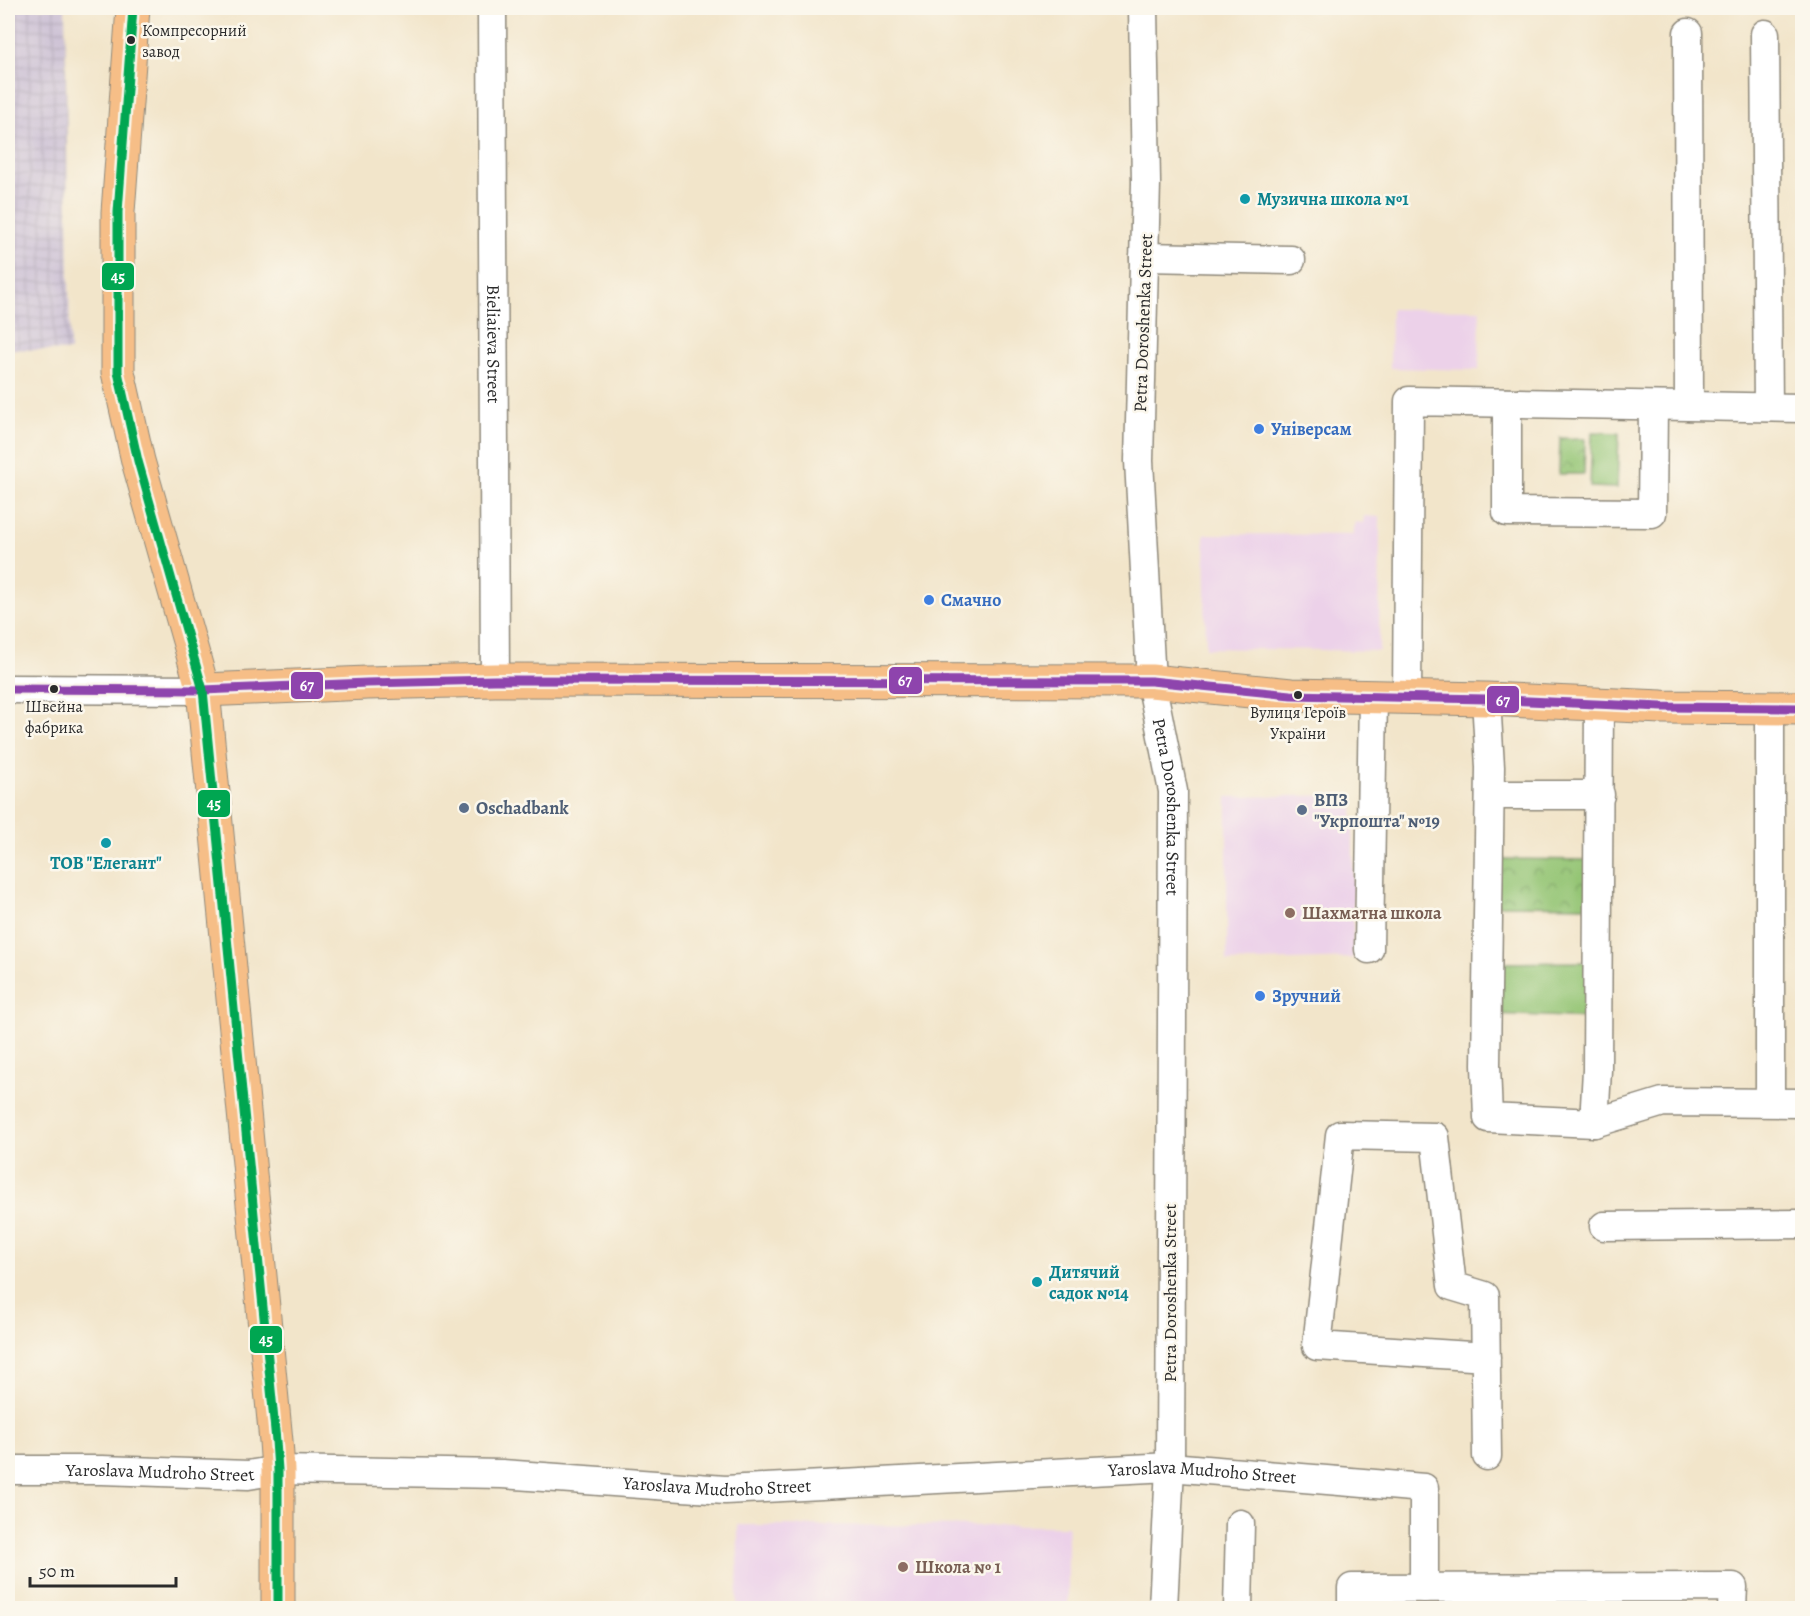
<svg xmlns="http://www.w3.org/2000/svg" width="1810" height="1616" font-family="Alegreya,serif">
	<defs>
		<pattern id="industrial-grid" width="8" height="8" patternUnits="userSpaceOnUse" patternTransform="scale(1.5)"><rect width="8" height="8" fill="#cbbfd4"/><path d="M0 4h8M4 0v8" fill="none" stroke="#aea4b6"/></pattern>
		<pattern id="park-crowns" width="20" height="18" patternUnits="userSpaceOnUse" patternTransform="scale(1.5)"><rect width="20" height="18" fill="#94c575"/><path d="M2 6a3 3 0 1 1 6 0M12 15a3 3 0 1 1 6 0" fill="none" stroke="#79a060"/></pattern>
	</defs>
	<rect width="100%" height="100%" fill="#fbf7ec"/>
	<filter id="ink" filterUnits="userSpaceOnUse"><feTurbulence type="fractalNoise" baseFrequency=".0167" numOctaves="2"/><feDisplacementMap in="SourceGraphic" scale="12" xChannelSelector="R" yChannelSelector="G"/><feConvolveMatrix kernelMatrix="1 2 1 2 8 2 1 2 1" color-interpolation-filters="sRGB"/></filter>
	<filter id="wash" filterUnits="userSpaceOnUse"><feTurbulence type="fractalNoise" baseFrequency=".008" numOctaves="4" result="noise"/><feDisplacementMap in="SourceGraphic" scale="24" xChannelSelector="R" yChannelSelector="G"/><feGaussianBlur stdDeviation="1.35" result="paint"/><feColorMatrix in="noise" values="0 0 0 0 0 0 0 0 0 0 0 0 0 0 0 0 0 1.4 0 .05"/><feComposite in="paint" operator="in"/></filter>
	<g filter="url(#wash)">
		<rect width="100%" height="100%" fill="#f2e5ca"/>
		<g fill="#ecd1e9">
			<polygon points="1391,309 1480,310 1479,370 1390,368"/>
			<polygon points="1364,516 1380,517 1379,651 1206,648 1204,534 1353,535 1355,522 1363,523"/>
			<polygon points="1353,795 1353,958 1227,962 1227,797"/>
			<polygon points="738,1525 1068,1526 1068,1608 737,1608"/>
		</g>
		<polygon fill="url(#industrial-grid)" points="8,8 65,8 70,351 8,349"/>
		<g fill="url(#park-crowns)" stroke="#607850" stroke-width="1.5">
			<polygon points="1560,438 1585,439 1584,474 1559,474"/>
			<polygon points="1498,859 1591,860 1590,906 1497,905"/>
		</g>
		<g fill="#94c575" stroke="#607850" stroke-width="1.5">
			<polygon points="1592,432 1619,433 1617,488 1590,487"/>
			<polygon points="1592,962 1592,1018 1494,1014 1494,963"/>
		</g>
	</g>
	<g filter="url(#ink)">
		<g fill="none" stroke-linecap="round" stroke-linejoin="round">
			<defs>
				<g id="minor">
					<path id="s1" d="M492,8L495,680"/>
					<path id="s2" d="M1143,8L1146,183L1139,461L1151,681L1173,791L1170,1467L1163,1608"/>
					<polyline points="1688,33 1689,406"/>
					<polyline points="1765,34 1768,407"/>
					<polyline points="1144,257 1291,260"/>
					<polyline points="1507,403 1507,512 1652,513 1653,406"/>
					<polyline points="8,689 203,690"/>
					<polyline points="1407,698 1409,401 1802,408"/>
					<polyline points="1486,699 1490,767 1486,1065 1488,1118 1594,1123 1663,1102 1802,1103"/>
					<polyline points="1490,795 1600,795"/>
					<polyline points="1369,949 1373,697"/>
					<polyline points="1770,1102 1770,708"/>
					<polyline points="1594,1123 1597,1070 1599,704"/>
					<polyline points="1604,1226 1802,1224"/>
					<polyline points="1486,1357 1317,1346 1340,1135 1435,1137 1452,1286 1485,1296 1487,1456"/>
					<path id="s3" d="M8,1470H102L248,1475L278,1470L502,1474L725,1490L1170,1467L1424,1488V1588"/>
					<polyline points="1238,1608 1240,1524"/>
					<polyline points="1352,1608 1352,1588 1733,1587 1732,1608"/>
				</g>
				<polyline id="major" points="203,690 367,683 495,680 1151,681 1291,695 1486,699 1662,707 1802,708"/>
				<polyline id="highway" points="133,8 118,212 118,372 138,461 203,690 276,1441 278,1470 278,1608"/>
			</defs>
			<use href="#minor" stroke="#8e887a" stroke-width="31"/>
			<use href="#major" stroke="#8e887a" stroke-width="35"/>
			<use href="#highway" stroke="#8e887a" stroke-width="35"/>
			<use href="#minor" stroke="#fff" stroke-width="28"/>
			<use href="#major" stroke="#f6be87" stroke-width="33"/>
			<use href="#highway" stroke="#f6be87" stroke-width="33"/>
			<defs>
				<polyline id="bus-1" points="8,689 203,690 367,683 495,680 1151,681 1291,695 1486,699 1662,707 1802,708"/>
				<polyline id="bus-2" points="133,8 118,212 118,372 138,461 203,690 276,1441 278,1470 278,1608"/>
			</defs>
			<use href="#bus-1" stroke="#fbf7ec" stroke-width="14"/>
			<use href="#bus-2" stroke="#fbf7ec" stroke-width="14"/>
			<use href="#bus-1" stroke="#8e44ad" stroke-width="9"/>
			<use href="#bus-2" stroke="#00a651" stroke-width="9"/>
		</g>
	</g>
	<g fill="#2b2b2b" stroke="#fbf7ec" stroke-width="2">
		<circle cx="131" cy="40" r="5"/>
		<circle cx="54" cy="689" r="5"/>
		<circle cx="1298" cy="695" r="5"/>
	</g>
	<g fill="#0f9aa8" stroke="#fbf7ec" stroke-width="2">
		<circle cx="1245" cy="199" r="6"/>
		<circle cx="106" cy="843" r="6"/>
		<circle cx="1037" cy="1282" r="6"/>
	</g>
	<g fill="#3f7fe0" stroke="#fbf7ec" stroke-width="2">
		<circle cx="1259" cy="429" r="6"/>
		<circle cx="929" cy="600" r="6"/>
		<circle cx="1260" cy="996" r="6"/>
	</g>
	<g fill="#5c6f8a" stroke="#fbf7ec" stroke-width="2">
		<circle cx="464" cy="808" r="6"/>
		<circle cx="1302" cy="810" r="6"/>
	</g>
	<g fill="#8d6e63" stroke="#fbf7ec" stroke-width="2">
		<circle cx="1290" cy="913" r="6"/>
		<circle cx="903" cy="1567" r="6"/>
	</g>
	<g text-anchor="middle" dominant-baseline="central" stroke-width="5" stroke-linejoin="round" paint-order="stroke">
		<g font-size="16" fill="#2b2b2b" stroke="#fbf7ec">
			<text x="142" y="31" text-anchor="start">Компресорний<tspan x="142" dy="21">завод</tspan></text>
			<text x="54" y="707">Швейна<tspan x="54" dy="21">фабрика</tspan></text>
			<text x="1298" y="713">Вулиця Героїв<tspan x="1298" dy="21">України</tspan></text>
		</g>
		<g font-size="18" font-weight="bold" fill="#0d838f" stroke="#fbf7ec" text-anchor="start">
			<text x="1257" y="199">Музична школа №1</text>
			<text x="106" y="863" text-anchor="middle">ТОВ "Елегант"</text>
			<text x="1049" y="1272">Дитячий<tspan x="1049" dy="21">садок №14</tspan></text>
		</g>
		<g font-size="18" fill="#2b2b2b" stroke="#fbf7ec">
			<text transform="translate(1143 323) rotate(-88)">Petra Doroshenka Street</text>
			<text stroke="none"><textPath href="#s1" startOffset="336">Bieliaieva Street</textPath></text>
			<text stroke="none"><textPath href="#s2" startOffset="801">Petra Doroshenka Street</textPath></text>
			<text transform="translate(1170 1293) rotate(-90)">Petra Doroshenka Street</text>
			<text stroke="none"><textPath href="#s3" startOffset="152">Yaroslava Mudroho Street</textPath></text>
			<text stroke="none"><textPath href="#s3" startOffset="1196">Yaroslava Mudroho Street</textPath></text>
			<text stroke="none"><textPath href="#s3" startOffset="710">Yaroslava Mudroho Street</textPath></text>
		</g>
		<g font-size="18" font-weight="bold" fill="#366cbe" stroke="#fbf7ec" text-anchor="start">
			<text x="1271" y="429">Універсам</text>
			<text x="941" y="600">Смачно</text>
			<text x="1272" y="996">Зручний</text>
		</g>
		<g font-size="18" font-weight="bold" fill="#4e5e75" stroke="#fbf7ec" text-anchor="start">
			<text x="1314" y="800">ВПЗ<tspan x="1314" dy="21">"Укрпошта" №19</tspan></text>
			<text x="476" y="808">Oschadbank</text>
		</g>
		<g font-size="18" font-weight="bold" fill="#785e54" stroke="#fbf7ec" text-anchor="start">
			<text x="1302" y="913">Шахматна школа</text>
			<text x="915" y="1567">Школа № 1</text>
		</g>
	</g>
	<g stroke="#fbf7ec" stroke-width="2">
		<rect x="101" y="262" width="34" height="29" rx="6" fill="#00a651"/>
		<rect x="888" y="666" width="35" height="29" rx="6" fill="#8e44ad"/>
		<rect x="290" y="671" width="34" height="29" rx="6" fill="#8e44ad"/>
		<rect x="1486" y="685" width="34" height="29" rx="6" fill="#8e44ad"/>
		<rect x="197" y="789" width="34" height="29" rx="6" fill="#00a651"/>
		<rect x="249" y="1325" width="34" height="29" rx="6" fill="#00a651"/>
	</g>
	<g font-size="16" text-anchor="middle" font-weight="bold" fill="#fff">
		<text x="118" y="282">45</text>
		<text x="905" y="686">67</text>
		<text x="307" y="691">67</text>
		<text x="1503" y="706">67</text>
		<text x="214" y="809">45</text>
		<text x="266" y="1345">45</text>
	</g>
	<rect width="1810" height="1616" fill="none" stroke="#fbf7ec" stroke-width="30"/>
	<path d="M30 1577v9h146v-9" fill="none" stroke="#2b2b2b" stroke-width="3"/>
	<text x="39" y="1577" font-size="18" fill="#2b2b2b" stroke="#fbf7ec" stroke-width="4.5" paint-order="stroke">50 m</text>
</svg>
